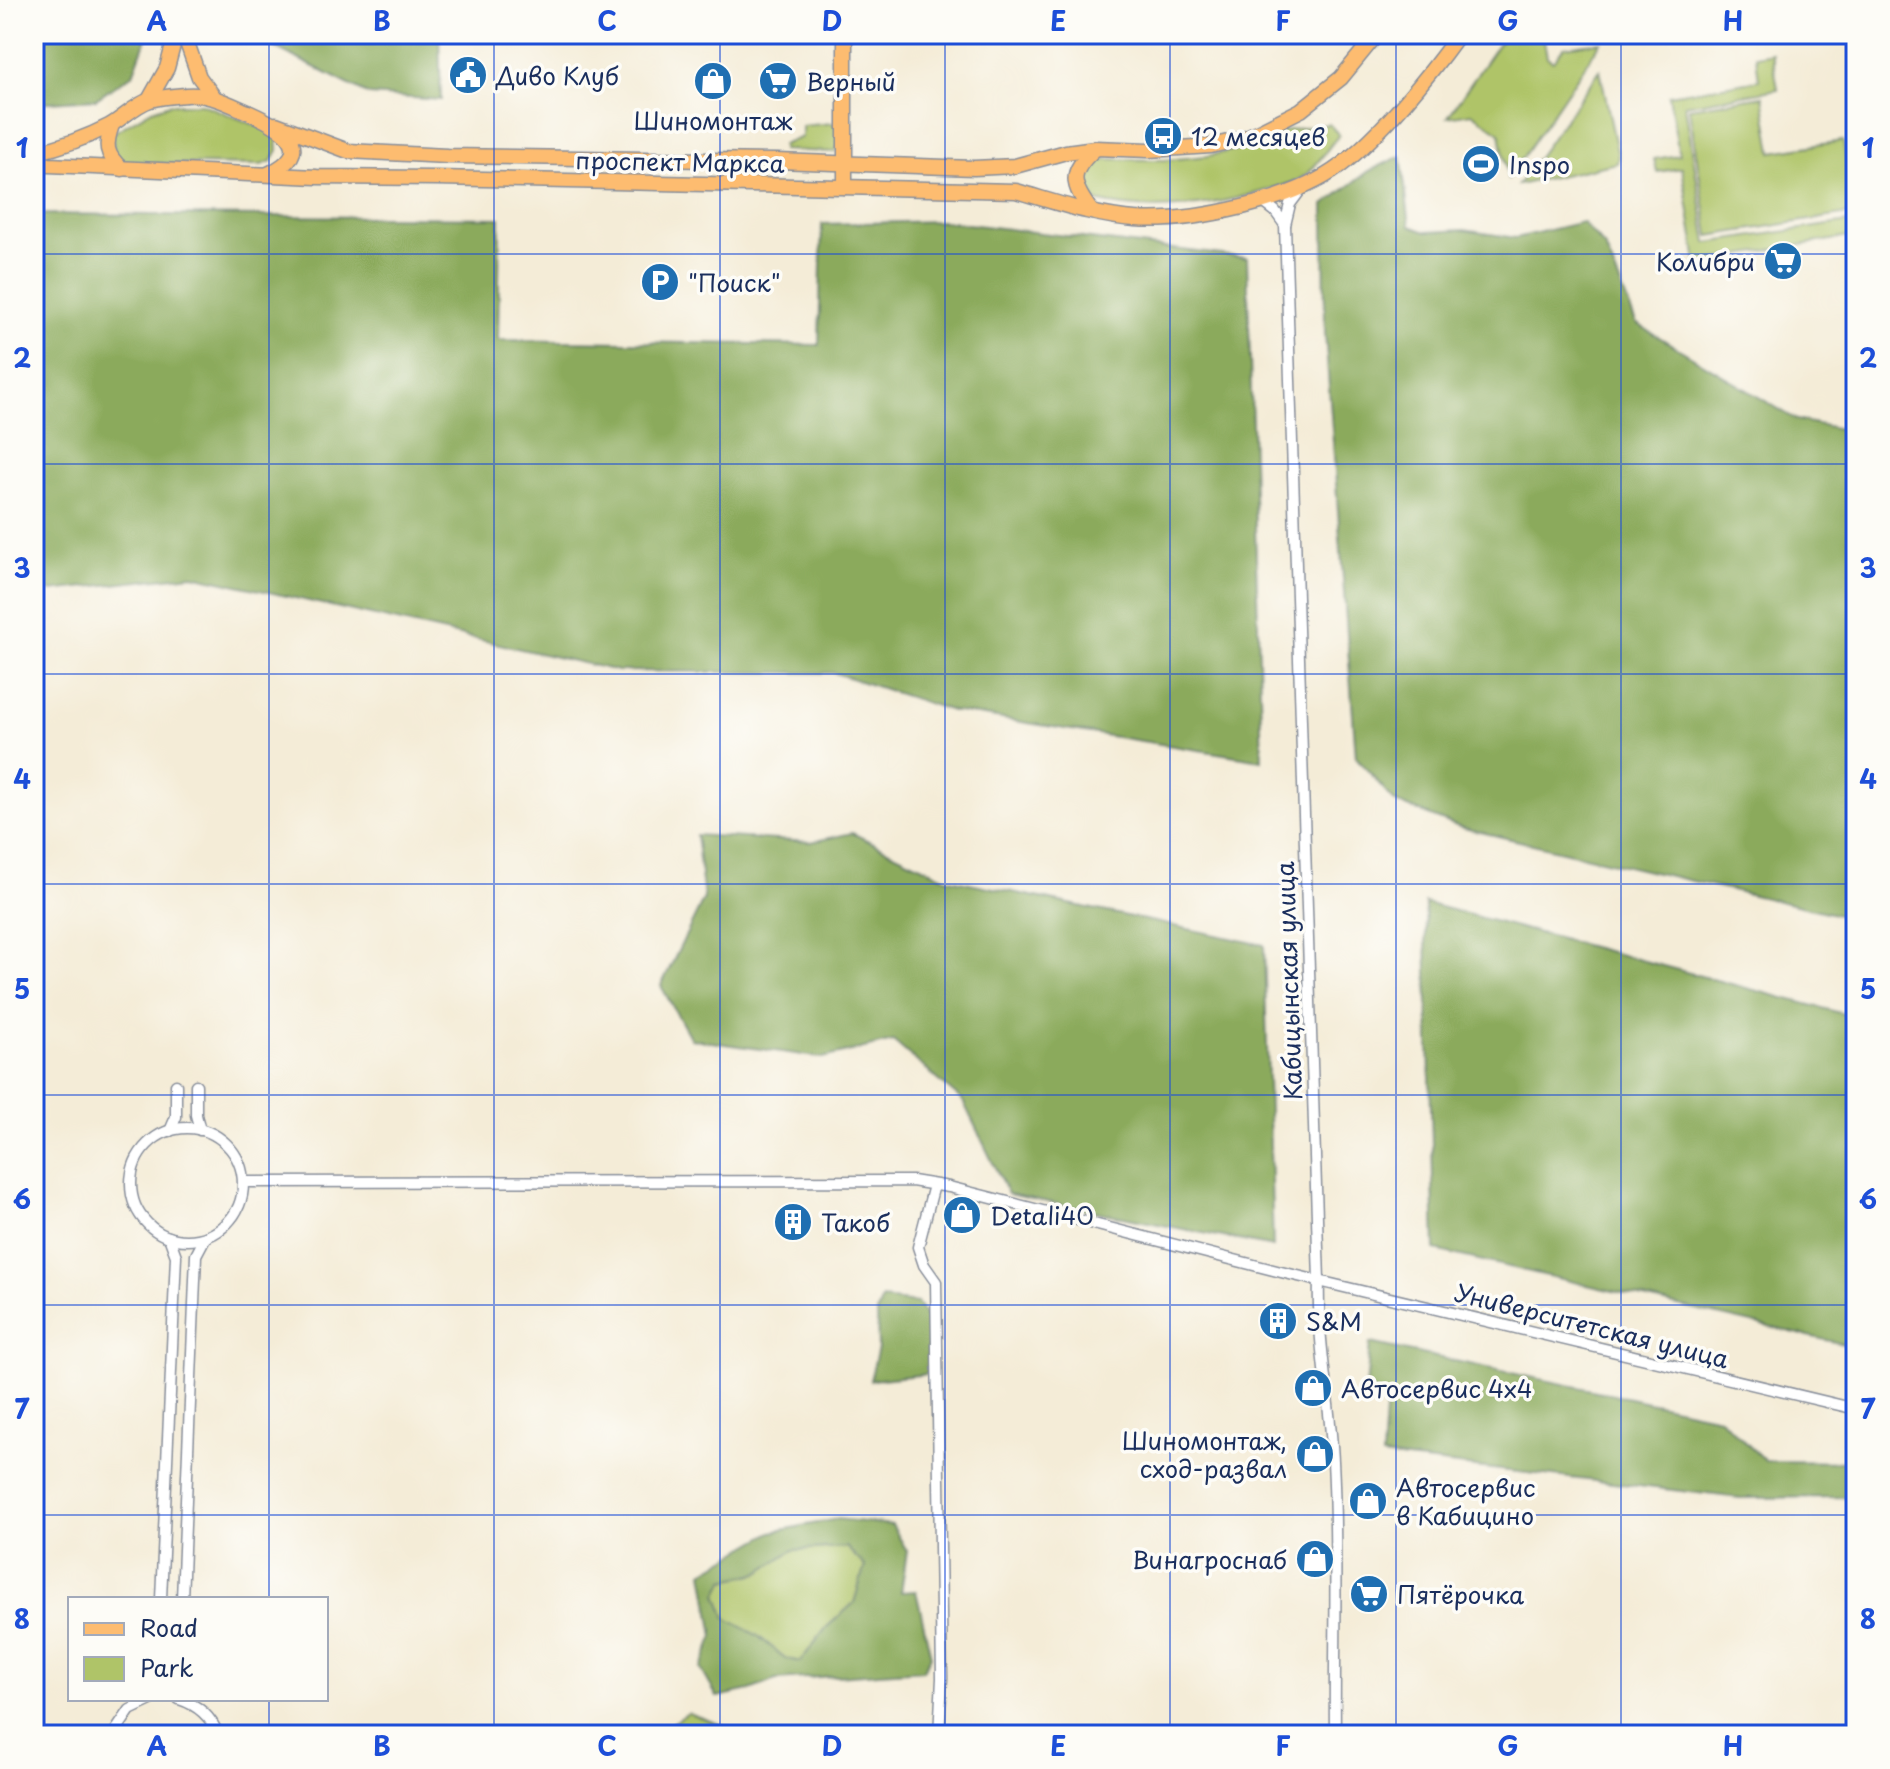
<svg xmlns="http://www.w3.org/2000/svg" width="1890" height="1769" font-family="'Playpen Sans',sans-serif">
	<rect width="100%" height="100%" fill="#fdfcf7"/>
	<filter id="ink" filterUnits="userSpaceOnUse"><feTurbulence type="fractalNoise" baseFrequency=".0125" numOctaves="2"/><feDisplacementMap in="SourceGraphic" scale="16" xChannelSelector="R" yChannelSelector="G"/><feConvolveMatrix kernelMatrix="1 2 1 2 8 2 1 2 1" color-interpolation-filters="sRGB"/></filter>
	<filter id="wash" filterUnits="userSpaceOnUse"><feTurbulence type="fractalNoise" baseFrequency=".006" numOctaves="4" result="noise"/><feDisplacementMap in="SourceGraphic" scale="32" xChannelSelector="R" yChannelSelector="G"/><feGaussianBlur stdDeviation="1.8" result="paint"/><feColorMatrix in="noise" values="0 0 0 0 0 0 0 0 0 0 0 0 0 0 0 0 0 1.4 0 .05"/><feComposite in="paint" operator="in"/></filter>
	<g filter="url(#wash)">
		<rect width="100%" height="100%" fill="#f4ecd7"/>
		<g fill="#afc468" stroke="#657a63" stroke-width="2">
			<polygon points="1505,34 1543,34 1547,57 1553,61 1564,47 1601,42 1508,179 1500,133 1472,113 1448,117"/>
			<polygon points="1772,53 1778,89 1685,105 1707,243 1856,221 1856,236 1697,262 1682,168 1657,172 1654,159 1679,155 1669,95 1759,80 1756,56"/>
			<polygon points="1600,70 1618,156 1617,163 1518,185"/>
			<polygon points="1763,96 1772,152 1843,141 1855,213 1709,236 1689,108"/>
			<polygon points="170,104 202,104 270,131 277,139 278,150 272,161 261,165 124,163 115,157 112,136 116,131 152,110"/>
			<polygon points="833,123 839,129 838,147 834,152 782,150 782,145 802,137 802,126"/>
			<path d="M1329,124L1339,135C1328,147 1319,163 1307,174C1297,183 1280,186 1267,190C1211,207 1152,214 1095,201L1083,178L1087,165L1095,159L1165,160L1208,156L1246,147L1282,131Z"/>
			<polygon points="846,1547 865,1566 854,1603 827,1627 800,1662 785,1658 758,1636 726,1618 717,1594 725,1580 758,1573 793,1550"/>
			<polygon points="688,1713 742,1732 744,1735 655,1735"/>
		</g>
		<g fill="#8baa5c" stroke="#536c5d" stroke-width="2" fill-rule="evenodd">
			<polygon points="34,34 148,34 133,74 96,99 34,103"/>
			<polygon points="249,34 439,34 441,100 369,95"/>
			<polygon points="1401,156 1410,226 1426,232 1464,230 1516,238 1582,222 1605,247 1636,323 1797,420 1856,432 1856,919 1459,827 1395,802 1356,757 1325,333 1324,205 1369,171"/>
			<polygon points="34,214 500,218 498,340 819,345 822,224 943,221 1247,258 1262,760 952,711 835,673 618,671 193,575 34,593"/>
			<polygon points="852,833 946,878 1264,945 1273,1247 1008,1194 963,1101 893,1041 823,1058 691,1039 661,986 704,898 696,835 811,842"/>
			<polygon points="1425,903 1856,1017 1856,1347 1435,1250"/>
			<polygon points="882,1299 917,1303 929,1320 928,1374 870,1380 878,1348 877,1312"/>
			<polygon points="1370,1343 1719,1417 1765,1461 1856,1462 1856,1497 1740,1498 1382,1456 1386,1396 1366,1388"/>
			<path d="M837,1519L892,1525L907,1551L901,1592L916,1591L931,1656L923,1670L776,1680L750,1690L717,1697L701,1669L714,1636L703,1572L772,1532ZM846,1547L865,1566L854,1603L827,1627L800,1662L785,1658L758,1636L726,1618L717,1594L725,1580L758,1573L793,1550Z"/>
		</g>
	</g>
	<g filter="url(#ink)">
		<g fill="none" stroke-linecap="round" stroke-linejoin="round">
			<defs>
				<g id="minor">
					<path d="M1302,188L1290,204L1285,225L1319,1280C1317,1341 1330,1400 1333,1461C1338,1552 1334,1644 1335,1735"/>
					<polyline points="1262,201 1275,211 1285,225"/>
					<polyline points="196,1085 196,1115 200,1130"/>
					<circle cx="187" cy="1184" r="56"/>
					<polyline points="170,1131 176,1117 176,1085"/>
					<polyline points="244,1182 912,1181 949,1187 1281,1272 1856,1409"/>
					<polyline points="934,1185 918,1247 924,1265 936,1282 942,1678 939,1735"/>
					<polyline points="161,1599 176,1256 169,1237"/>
					<polyline points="182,1599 196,1255 205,1238"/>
					<path d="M179,1699C198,1705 211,1716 218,1735"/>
					<polyline points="113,1735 130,1710 153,1699"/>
				</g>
				<g id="major">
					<polyline points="184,34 199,77 214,97"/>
					<polyline points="845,34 845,187"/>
					<polyline points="149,100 167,68 176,34"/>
					<polyline points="276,124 348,151 447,156 777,161 974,168 1015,166 1066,152 1095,148 1149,150 1211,146 1245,138 1301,110 1341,78 1377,34"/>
					<path d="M112,125C105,145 105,154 122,169"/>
					<path d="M34,153C60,147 84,139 109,126C122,119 135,105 150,100C161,97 175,96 186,95C210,93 229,104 250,113C284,128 318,150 268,174"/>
					<path d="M34,161L49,165L317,177L437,178L1016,191C1055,202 1094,216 1135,219C1192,223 1294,201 1340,166C1382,134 1428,77 1459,34"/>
					<path d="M1092,212C1071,184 1068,173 1095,149"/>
				</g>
			</defs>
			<use href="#minor" stroke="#888e9a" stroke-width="13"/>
			<use href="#major" stroke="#888e9a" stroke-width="17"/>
			<use href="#minor" stroke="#fff" stroke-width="10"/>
			<use href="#major" stroke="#fdbc70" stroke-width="14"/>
		</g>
	</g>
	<path fill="none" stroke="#1d4ed8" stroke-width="2" stroke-opacity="0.55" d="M269,34V1599M494,34V1735M720,34V1735M945,34V1735M1170,34V1735M1396,34V1735M1621,34V1735M34,254H1856M34,464H1856M34,674H1856M34,884H1856M34,1095H1856M34,1305H1856M34,1515H1856M269,1699V1735"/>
	<defs>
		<symbol id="civic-disc" viewBox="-11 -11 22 22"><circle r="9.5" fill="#1f6fb2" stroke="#fdfcf7"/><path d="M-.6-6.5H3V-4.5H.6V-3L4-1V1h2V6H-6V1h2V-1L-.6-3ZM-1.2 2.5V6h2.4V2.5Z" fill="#fff"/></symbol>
		<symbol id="shop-disc" viewBox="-11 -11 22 22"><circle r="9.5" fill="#1f6fb2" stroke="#fdfcf7"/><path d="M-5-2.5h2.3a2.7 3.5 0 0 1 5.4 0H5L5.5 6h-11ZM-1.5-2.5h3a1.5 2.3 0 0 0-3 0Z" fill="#fff"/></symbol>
		<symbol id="supermarket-disc" viewBox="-11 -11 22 22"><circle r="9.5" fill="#1f6fb2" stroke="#fdfcf7"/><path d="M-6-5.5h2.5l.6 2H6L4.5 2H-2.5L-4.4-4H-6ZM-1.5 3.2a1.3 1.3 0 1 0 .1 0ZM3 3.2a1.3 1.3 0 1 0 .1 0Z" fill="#fff"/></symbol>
		<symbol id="bus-disc" viewBox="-11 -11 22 22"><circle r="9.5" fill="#1f6fb2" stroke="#fdfcf7"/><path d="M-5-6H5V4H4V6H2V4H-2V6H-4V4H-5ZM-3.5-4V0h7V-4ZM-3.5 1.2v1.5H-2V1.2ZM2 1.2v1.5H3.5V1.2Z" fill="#fff"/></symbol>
		<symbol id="stadium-disc" viewBox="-11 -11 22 22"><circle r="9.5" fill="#1f6fb2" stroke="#fdfcf7"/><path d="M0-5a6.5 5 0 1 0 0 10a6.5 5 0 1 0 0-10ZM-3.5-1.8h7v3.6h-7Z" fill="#fff"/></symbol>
		<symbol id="parking-disc" viewBox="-11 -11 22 22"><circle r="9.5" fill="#1f6fb2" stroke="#fdfcf7"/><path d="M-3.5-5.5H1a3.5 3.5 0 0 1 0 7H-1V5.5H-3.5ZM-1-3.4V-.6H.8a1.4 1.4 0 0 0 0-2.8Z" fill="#fff"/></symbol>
		<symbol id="building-disc" viewBox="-11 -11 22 22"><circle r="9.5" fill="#1f6fb2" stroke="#fdfcf7"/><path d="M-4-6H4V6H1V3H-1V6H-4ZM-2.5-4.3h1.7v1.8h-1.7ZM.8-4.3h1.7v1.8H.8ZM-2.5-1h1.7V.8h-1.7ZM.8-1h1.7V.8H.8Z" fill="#fff"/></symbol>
	</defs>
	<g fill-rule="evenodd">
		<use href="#civic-disc" x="446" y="53" width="44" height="44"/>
		<use href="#shop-disc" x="691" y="59" width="44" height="44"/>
		<use href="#supermarket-disc" x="756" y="59" width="44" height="44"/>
		<use href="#bus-disc" x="1141" y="114" width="44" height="44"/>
		<use href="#stadium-disc" x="1459" y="142" width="44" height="44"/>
		<use href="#supermarket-disc" x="1761" y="239" width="44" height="44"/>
		<use href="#parking-disc" x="638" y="260" width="44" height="44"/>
		<use href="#shop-disc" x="940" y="1193" width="44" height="44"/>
		<use href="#building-disc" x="771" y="1200" width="44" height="44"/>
		<use href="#building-disc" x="1256" y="1299" width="44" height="44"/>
		<use href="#shop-disc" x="1291" y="1366" width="44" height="44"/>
		<use href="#shop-disc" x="1293" y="1432" width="44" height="44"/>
		<use href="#shop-disc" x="1346" y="1479" width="44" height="44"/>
		<use href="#shop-disc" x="1293" y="1537" width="44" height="44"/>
		<use href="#supermarket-disc" x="1347" y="1572" width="44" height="44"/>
	</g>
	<g text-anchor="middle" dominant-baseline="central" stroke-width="7" stroke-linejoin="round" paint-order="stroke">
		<g font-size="24" fill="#1b2f5e" stroke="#fdfcf7" text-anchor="start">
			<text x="496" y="75">Диво Клуб</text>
			<text x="806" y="81">Верный</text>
			<text x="713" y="120" text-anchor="middle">Шиномонтаж</text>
			<text x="1191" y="136">12 месяцев</text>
			<text x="1509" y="164">Inspo</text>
			<text x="1755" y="261" text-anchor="end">Колибри</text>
			<text x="688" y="282">"Поиск"</text>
			<text x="990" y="1215">Detali40</text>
			<text x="821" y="1222">Такоб</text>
			<text x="1306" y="1321">S&amp;M</text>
			<text x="1341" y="1388">Автосервис 4х4</text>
			<text x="1287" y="1440" text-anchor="end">Шиномонтаж,<tspan x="1287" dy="28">сход-развал</tspan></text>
			<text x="1396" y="1487">Автосервис<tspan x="1396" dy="28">в Кабицино</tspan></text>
			<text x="1287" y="1559" text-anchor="end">Винагроснаб</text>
			<text x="1397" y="1594">Пятёрочка</text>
		</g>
		<g font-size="24" fill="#1b2f5e" stroke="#fdfcf7">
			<text transform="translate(680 161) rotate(1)">проспект Маркса</text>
			<text transform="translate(1288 981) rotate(-92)">Кабицынская улица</text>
			<text transform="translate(1592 1325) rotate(14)">Университетская улица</text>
		</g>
	</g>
	<rect width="1890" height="1769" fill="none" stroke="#fdfcf7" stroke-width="88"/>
	<rect x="68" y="1597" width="260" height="104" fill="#fdfcf7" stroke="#a3aaba" stroke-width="2"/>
	<rect x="84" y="1623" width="40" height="12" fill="#fdbc70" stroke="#a3aaba" stroke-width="2"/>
	<text x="140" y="1637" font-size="24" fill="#1b2f5e">Road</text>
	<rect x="84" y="1657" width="40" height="24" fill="#afc468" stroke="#a3aaba" stroke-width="2"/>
	<text x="140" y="1677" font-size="24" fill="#1b2f5e">Park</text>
	<rect x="44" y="44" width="1802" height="1681" fill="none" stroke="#1d4ed8" stroke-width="3"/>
	<g font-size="26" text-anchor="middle" font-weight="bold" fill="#1d4ed8">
		<text x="157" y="31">A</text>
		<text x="382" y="31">B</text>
		<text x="607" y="31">C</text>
		<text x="832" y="31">D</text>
		<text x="1058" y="31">E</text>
		<text x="1283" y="31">F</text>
		<text x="1508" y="31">G</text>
		<text x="1733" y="31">H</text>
		<text x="22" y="158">1</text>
		<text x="1868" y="158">1</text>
		<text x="22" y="368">2</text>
		<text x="1868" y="368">2</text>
		<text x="22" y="578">3</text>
		<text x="1868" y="578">3</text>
		<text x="22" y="789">4</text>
		<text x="1868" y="789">4</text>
		<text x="22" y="999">5</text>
		<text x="1868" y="999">5</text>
		<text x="22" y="1209">6</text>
		<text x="1868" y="1209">6</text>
		<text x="22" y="1419">7</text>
		<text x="1868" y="1419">7</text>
		<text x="22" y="1629">8</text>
		<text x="1868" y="1629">8</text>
		<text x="157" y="1756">A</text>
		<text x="382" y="1756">B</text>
		<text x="607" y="1756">C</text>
		<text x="832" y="1756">D</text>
		<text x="1058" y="1756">E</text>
		<text x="1283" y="1756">F</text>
		<text x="1508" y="1756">G</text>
		<text x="1733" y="1756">H</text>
	</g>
</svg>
